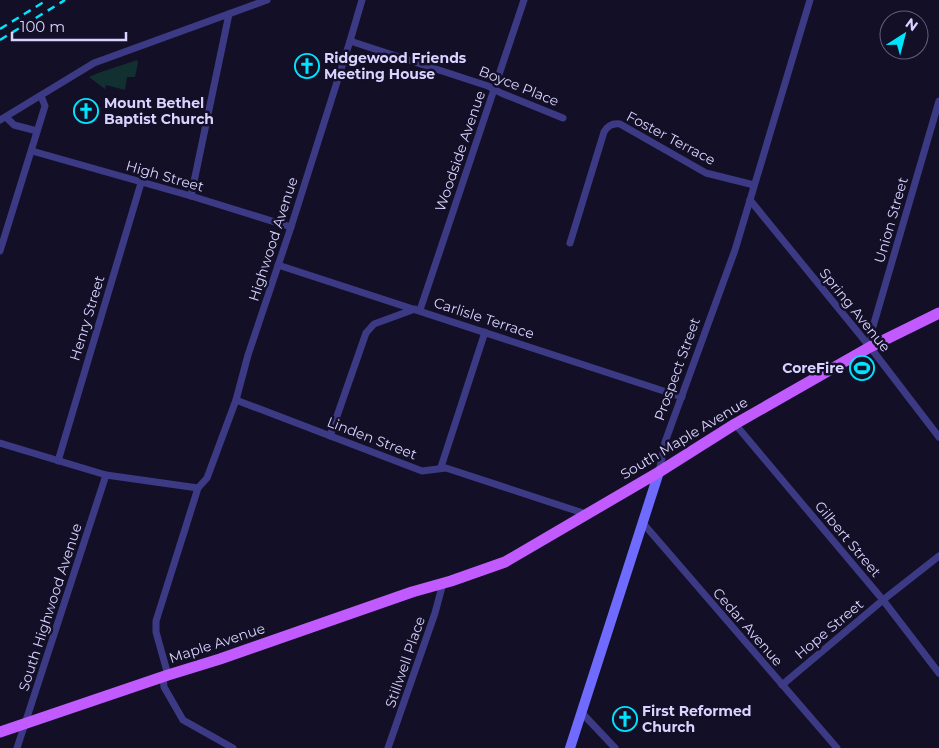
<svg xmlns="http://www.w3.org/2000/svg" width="939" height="748" font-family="Montserrat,sans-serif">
	<rect width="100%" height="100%" fill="#130f26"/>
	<polygon fill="#12302f" points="137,60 138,63 135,77 127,77 125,90 106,85 105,89 89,77 98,73"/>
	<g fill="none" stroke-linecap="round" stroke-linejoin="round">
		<g stroke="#3d3a85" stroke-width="7">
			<polyline points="350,41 488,86 501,93 563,118"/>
			<polyline points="6,117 14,125 37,131"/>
			<polyline points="0,120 94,63 267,0"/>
			<polyline points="32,151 191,196 291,227"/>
			<polyline points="191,196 229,14"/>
			<polyline points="750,200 870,347 939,437"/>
			<path d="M570,243L604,132C608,125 613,123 620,124L706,173L754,185"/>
			<polyline points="0,251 45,106 41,96"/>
			<polyline points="278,265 682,397"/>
			<polyline points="420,310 524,0"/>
			<polyline points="870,347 872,330 939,101"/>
			<polyline points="236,400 422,471 446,468 586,514"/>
			<polyline points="735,424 883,600 939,673"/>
			<polyline points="330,436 366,333 374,324 415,309"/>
			<polyline points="0,443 106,475 198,488 207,478 236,400 248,355 291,227 350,41 362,0"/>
			<polyline points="58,461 141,183"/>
			<polyline points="441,467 485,332"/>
			<polyline points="659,472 665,442 735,250 810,0"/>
			<polyline points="642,522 837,748"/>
			<polyline points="168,675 156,632 156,621 198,488"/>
			<polyline points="163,676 164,687 183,720 233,748"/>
			<polyline points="782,685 883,600 939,556"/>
			<polyline points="582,713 615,748"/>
			<polyline points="17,748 106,475"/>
			<polyline points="388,748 435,613 443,583"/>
		</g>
		<polyline stroke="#6f6bff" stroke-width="10" points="570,748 659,472"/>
		<polyline stroke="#c25bff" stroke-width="11" points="0,732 168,675 220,659 412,592 451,581 505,562 659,472 735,424 870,347 939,313"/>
		<g stroke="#00e5ff" stroke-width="2.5" stroke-dasharray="8 6" stroke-linecap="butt">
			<polyline points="0,29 47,0"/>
			<polyline points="0,40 65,0"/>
		</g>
	</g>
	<defs>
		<symbol id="church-ring" viewBox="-11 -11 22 22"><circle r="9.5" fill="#130f26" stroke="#00e5ff" stroke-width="1.5"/><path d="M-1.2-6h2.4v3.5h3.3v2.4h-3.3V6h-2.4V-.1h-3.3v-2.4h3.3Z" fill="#00e5ff"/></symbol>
		<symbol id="stadium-ring" viewBox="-11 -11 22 22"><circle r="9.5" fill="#130f26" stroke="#00e5ff" stroke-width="1.5"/><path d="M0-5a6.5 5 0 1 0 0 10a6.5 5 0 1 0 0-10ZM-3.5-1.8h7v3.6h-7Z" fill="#00e5ff"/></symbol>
	</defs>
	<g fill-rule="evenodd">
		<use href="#church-ring" x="293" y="52" width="28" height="28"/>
		<use href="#church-ring" x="72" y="97" width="28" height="28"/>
		<use href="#stadium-ring" x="848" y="354" width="28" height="28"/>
		<use href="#church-ring" x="611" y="705" width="28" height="28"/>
	</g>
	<g text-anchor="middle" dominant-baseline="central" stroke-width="5" stroke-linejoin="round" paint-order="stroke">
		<g font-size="14" font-weight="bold" fill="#d9d4ff" stroke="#130f26" text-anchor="start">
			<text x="324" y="58">Ridgewood Friends<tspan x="324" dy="16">Meeting House</tspan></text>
			<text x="104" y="103">Mount Bethel<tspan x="104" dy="16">Baptist Church</tspan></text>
			<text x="844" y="368" text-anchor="end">CoreFire</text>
			<text x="642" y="711">First Reformed<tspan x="642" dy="16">Church</tspan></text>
		</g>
		<g font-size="14" fill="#d9d4ff" stroke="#130f26">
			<text transform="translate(519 86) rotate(22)">Boyce Place</text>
			<text transform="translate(671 138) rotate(28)">Foster Terrace</text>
			<text transform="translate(460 151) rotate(-71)">Woodside Avenue</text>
			<text transform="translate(165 176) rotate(16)">High Street</text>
			<text transform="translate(891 220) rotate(-74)">Union Street</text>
			<text transform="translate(273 239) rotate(-72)">Highwood Avenue</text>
			<text transform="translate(855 310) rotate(51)">Spring Avenue</text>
			<text transform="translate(87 318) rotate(-73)">Henry Street</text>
			<text transform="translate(484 318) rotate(18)">Carlisle Terrace</text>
			<text transform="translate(677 369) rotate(-70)">Prospect Street</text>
			<text transform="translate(372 438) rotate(21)">Linden Street</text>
			<text transform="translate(684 438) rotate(-31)">South Maple Avenue</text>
			<text transform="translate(848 539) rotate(50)">Gilbert Street</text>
			<text transform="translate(50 607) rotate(-72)">South Highwood Avenue</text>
			<text transform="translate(748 627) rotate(49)">Cedar Avenue</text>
			<text transform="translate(829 629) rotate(-40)">Hope Street</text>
			<text transform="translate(217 643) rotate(-18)">Maple Avenue</text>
			<text transform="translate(405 662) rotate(-71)">Stillwell Place</text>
		</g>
	</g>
	<g transform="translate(904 35) rotate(36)"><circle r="24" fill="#130f26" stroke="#625e7d"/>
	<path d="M0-4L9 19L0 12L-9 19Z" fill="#00e5ff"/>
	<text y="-8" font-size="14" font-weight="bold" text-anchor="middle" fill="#d9d4ff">N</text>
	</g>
	<path d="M12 32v8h114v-8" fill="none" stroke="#d9d4ff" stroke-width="2.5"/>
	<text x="20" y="32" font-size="15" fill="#d9d4ff" stroke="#130f26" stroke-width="4" paint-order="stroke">100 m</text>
</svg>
